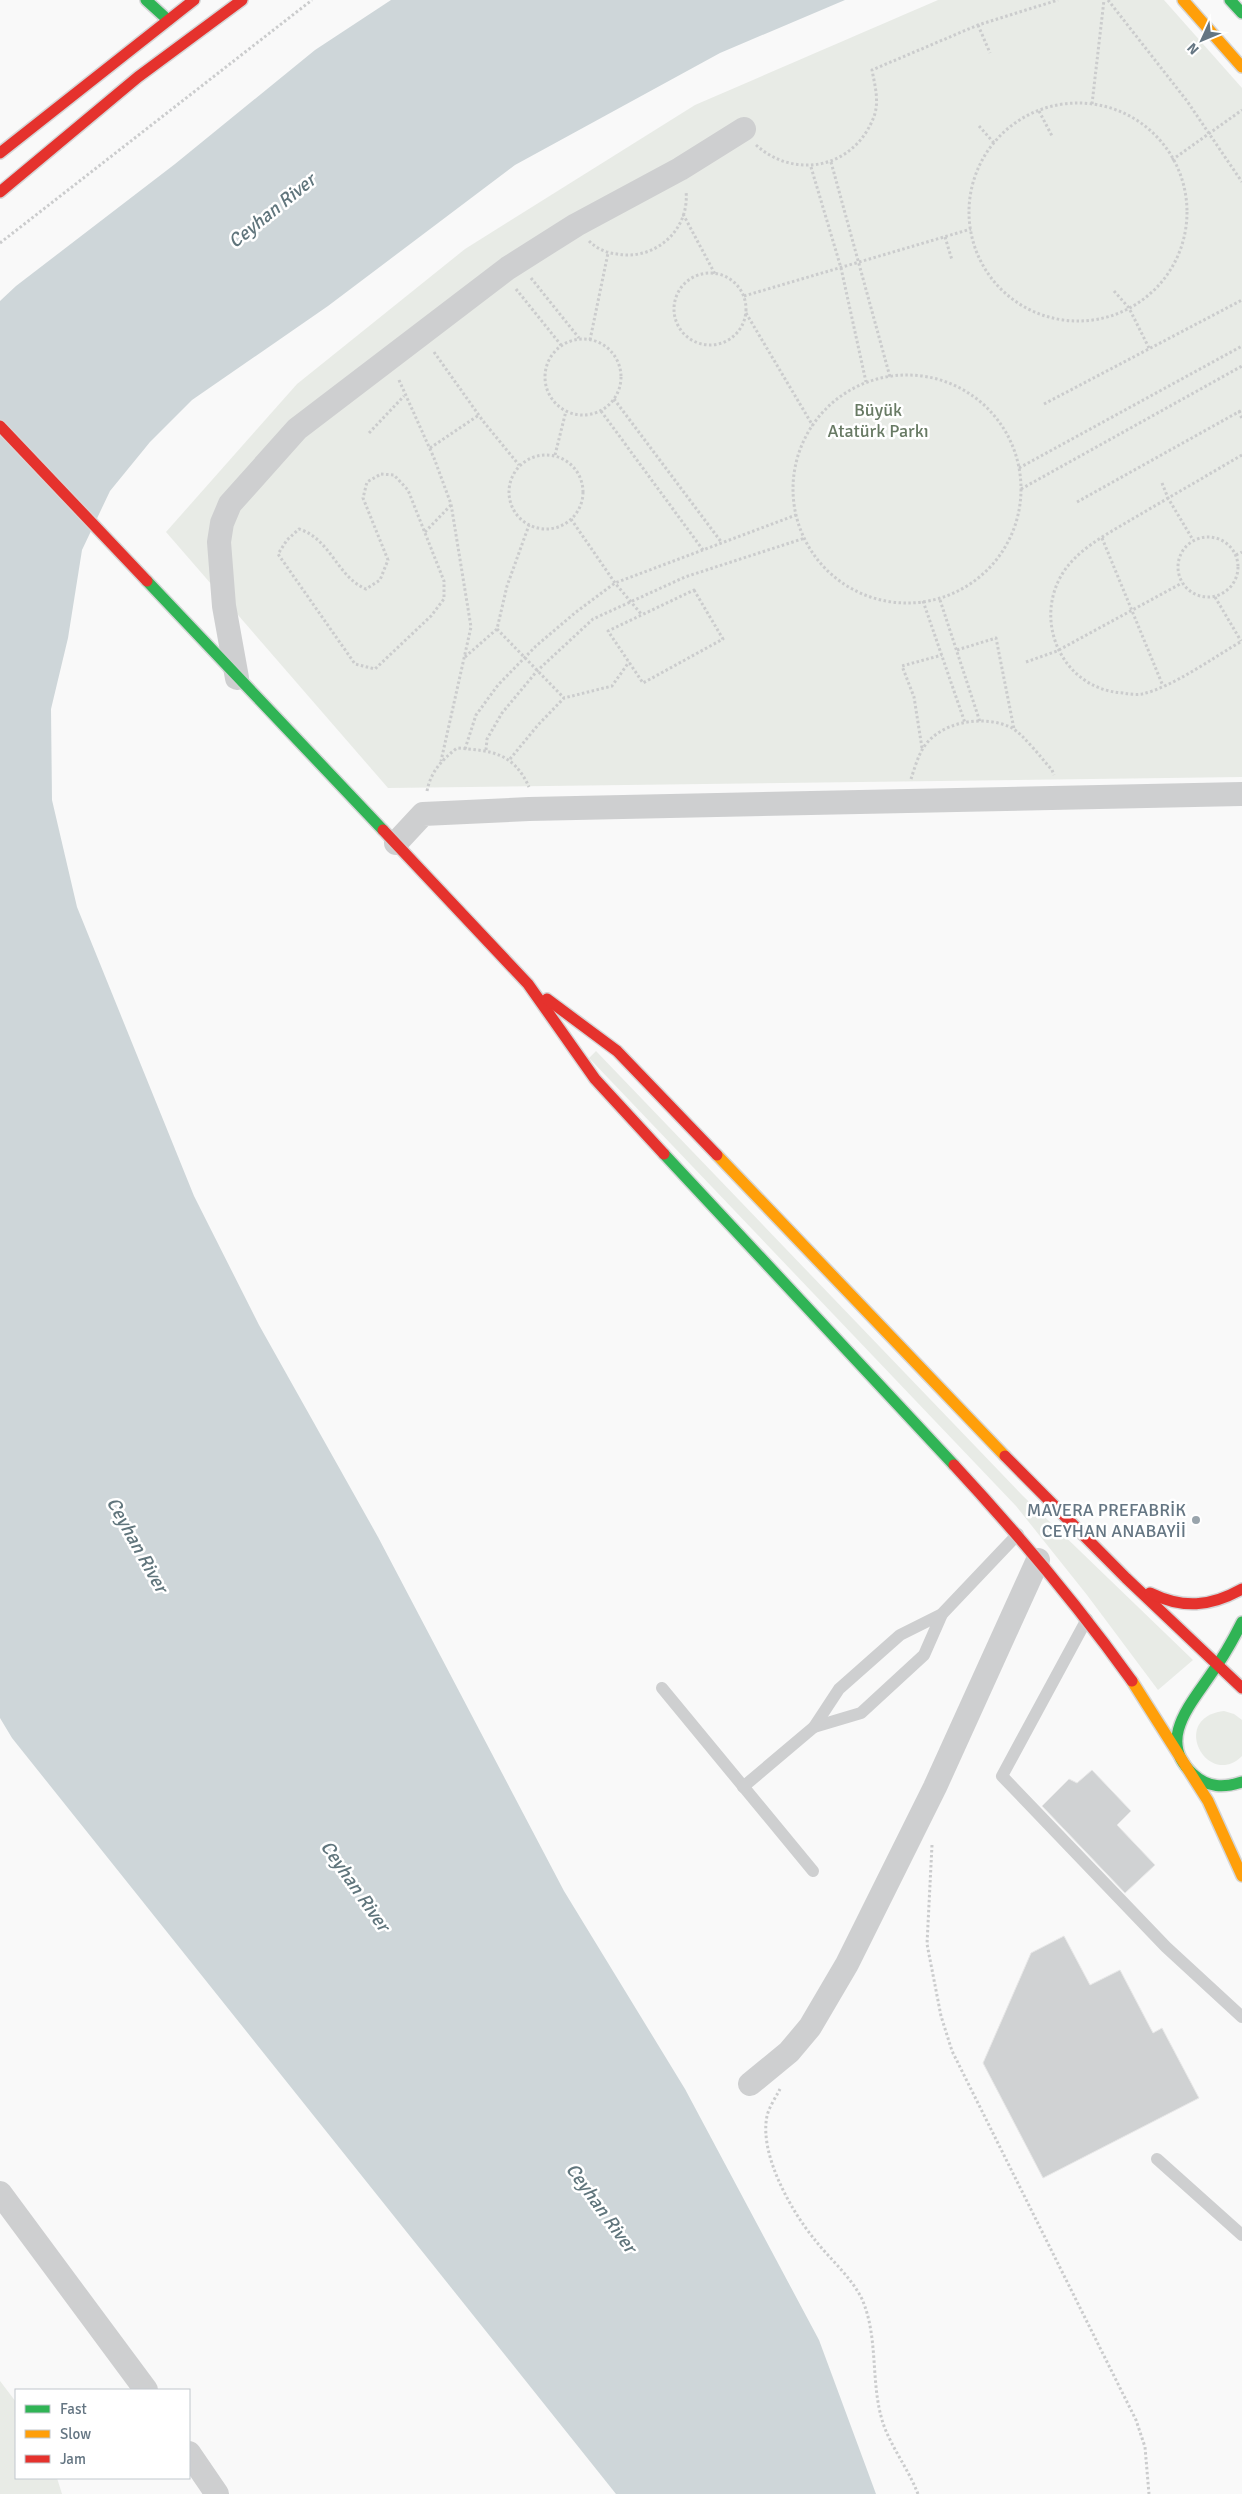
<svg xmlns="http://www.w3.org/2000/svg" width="1242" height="2494" font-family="Signika,sans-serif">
	<rect width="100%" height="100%" fill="#f9f9f9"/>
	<g fill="#e8ebe6">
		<polygon points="938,0 1164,0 1242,88 1242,777 388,788 166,532 297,384 465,249 695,105"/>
		<polygon points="596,1051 1023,1496 1193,1660 1158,1690 1087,1595 1016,1506 589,1058"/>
		<path d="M1224,1711L1234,1714L1242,1720V1756C1208,1790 1168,1718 1224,1711Z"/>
		<polygon points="0,2381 16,2402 16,2478 57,2478 62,2494 0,2494"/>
	</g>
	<polygon fill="#ced6d9" points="391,0 845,0 720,53 515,165 328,306 192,400 150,442 110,491 82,550 68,638 51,709 52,800 77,907 194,1196 259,1325 378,1537 564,1891 685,2089 819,2340 876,2494 616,2494 12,1738 0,1718 0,301 16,286 175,164 315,50"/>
	<g fill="#d0d2d3" stroke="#e8e8e8">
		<polygon points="1092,1770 1131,1811 1117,1825 1155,1865 1125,1893 1042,1806 1069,1779 1077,1783"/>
		<polygon points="1064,1936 1090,1985 1120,1970 1153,2033 1162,2028 1199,2098 1043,2178 983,2063 1031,1953"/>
	</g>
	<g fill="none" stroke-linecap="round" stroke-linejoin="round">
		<defs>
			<g id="fast">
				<polyline points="146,0 168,20"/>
				<polyline points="1230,0 1242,13"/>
				<polyline points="147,581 383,830"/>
				<polyline points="664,1154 954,1465"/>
				<path d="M1242,1622C1233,1640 1223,1658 1211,1674C1191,1704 1156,1741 1193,1774C1208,1788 1224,1788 1242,1782"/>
			</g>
			<g id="slow">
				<polyline points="1183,0 1242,67"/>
				<polyline points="717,1155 1005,1456"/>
				<polyline points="1132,1681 1208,1801 1242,1876"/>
			</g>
			<g id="jam">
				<polyline points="0,153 194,0"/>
				<polyline points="0,192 138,77 242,0"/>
				<polyline points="0,426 147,581"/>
				<polyline points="383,830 528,984 595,1079 664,1154"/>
				<polyline points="547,999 617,1051 717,1155"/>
				<polyline points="1005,1456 1126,1578 1242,1688"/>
				<path d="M954,1465C1018,1534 1076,1603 1132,1681"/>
				<path d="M1150,1593C1183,1609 1210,1607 1242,1589"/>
			</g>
		</defs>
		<use href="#fast" stroke="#d5d6d7" stroke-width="14"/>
		<use href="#slow" stroke="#d5d6d7" stroke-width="14"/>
		<use href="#jam" stroke="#d5d6d7" stroke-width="14"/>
		<g stroke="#cbcccd" stroke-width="3" stroke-dasharray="2.5 2.5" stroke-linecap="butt">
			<polyline points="1108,0 1187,101 1242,182"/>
			<polyline points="978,25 990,53"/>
			<circle cx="1078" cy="212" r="109"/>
			<polyline points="1092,104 1104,0"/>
			<polyline points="1039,111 1052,136"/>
			<polyline points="979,126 994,143"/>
			<path d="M756,145C795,180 853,168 873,119C880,103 875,86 872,70L978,25L1058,0"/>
			<polyline points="1172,160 1242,110"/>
			<polyline points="831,162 890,377"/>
			<polyline points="811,167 841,268 866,382"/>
			<polyline points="683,214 715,274"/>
			<polyline points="945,237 952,260"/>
			<path d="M589,241C597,249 607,253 617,254C655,261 690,230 686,191"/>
			<polyline points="0,243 312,0"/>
			<circle cx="710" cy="309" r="36"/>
			<polyline points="531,278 579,338"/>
			<polyline points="516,289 561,345"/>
			<polyline points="1114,291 1129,308 1149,348"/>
			<polyline points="744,296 971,229"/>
			<polyline points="746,313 813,426"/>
			<circle cx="583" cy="377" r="38"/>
			<polyline points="590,340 608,253"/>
			<polyline points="434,352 483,421 519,465"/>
			<circle cx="907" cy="489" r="114"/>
			<polyline points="399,380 434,458 451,504 471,627 441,761"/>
			<polyline points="614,399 722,543"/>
			<polyline points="1044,404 1242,300"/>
			<polyline points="601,411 703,550"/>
			<polyline points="1239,411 1242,419"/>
			<polyline points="369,433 404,396"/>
			<polyline points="430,448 479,415"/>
			<polyline points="555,455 566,411"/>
			<path d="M1242,455C1206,476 1170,497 1134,518C1114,530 1091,542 1075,558C1026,606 1056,689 1123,693C1129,694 1136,695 1142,694C1173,687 1214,657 1242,641"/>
			<circle cx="546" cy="492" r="37"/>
			<polyline points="1019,468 1242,346"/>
			<path d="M381,474L394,475L408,490L444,581V599L431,616L375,669L355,664L278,554L287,540L299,529C331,539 337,577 366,589L380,580L388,560L363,498L367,482Z"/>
			<polyline points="1162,483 1168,498 1193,540"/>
			<polyline points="1021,489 1242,366"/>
			<polyline points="1077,502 1242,410"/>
			<polyline points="571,519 615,583 642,615"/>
			<polyline points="425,532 451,505"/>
			<circle cx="1208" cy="567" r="30"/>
			<polyline points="1102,538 1163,686"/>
			<polyline points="1236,555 1242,552"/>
			<polygon points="694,590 723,639 643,683 608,631"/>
			<polyline points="1215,597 1241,641"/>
			<polyline points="940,600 980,722"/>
			<polyline points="923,601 965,723"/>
			<polyline points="497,629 564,698"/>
			<polyline points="957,650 996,638 1014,729"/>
			<polyline points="465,657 497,629 507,586 529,525"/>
			<polyline points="1026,662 1057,651 1182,583"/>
			<polyline points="922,748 914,697 902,666 942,655"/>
			<polyline points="465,749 476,715 498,685 536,646 576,612 615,583 796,515"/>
			<polyline points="486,750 487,739 502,713 537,671 593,619 685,577 805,538"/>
			<polyline points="510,759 538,725 564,698 612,686 629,662"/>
			<path d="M911,779C914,770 917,759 922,750C938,721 985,714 1012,728C1024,735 1042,759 1052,770L1054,775"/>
			<path d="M427,791C431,771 442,760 457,748C492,751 513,752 529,787"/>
			<polyline points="932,1845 927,1944 941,2016 952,2051 1136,2420 1145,2447 1149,2494"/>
			<path d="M780,2089C776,2097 769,2107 767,2116C759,2154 791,2211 815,2240C830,2259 851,2277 862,2299C879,2338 870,2383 883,2423C891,2447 909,2470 918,2494"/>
		</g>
		<g stroke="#cecfd0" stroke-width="12">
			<polyline points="1087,1619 1002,1776 1166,1947 1242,2017"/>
			<polyline points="662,1688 813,1871"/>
			<polyline points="814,1727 861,1713 924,1655 942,1614"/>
			<polyline points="743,1787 814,1727 839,1689 900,1635 942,1614 1018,1534"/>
			<polyline points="1157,2159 1242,2235"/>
		</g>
		<g stroke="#cecfd0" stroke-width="24">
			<polyline points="237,678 224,606 219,542 222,523 230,504 297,429 508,268 576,225 680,169 744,129"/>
			<polyline points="396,843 423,814 529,809 1242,794"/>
			<polyline points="750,2084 789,2052 810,2027 847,1964 935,1787 1038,1560"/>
			<polyline points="0,2193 146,2390"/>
			<polyline points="189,2453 217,2494"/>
		</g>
		<use href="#fast" stroke="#30b455" stroke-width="11"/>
		<use href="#slow" stroke="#ff9f0a" stroke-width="11"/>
		<use href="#jam" stroke="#e5322d" stroke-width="11"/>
	</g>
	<circle fill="#99a4ac" stroke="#fff" stroke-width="2" cx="1196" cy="1520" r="5"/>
	<g text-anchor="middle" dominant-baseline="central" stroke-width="5" stroke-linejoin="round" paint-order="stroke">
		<g font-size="18" fill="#687a64" stroke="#fff">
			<text x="878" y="410">Büyük<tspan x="878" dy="21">Atatürk Parkı</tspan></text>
		</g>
		<g font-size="18" fill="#657683" stroke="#fff" text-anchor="end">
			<text x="1186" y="1510">MAVERA PREFABRİK<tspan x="1186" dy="21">CEYHAN ANABAYİİ</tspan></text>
		</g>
		<g font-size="19" font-style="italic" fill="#60757c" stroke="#fff">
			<text transform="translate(272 211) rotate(-39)">Ceyhan River</text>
			<text transform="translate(137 1545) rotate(61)">Ceyhan River</text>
			<text transform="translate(355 1886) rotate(55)">Ceyhan River</text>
			<text transform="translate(601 2208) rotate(54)">Ceyhan River</text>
		</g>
	</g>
	<rect x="15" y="2389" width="175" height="90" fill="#ffffff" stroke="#c1c8cd"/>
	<rect x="25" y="2405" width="25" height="8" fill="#30b455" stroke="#c1c8cd"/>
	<text x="60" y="2414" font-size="15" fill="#657683">Fast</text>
	<rect x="25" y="2430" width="25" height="8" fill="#ff9f0a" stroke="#c1c8cd"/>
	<text x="60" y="2439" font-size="15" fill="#657683">Slow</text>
	<rect x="25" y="2455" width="25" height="8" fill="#e5322d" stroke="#c1c8cd"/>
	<text x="60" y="2464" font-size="15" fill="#657683">Jam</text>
	<g transform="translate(1202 40) rotate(226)" stroke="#ffffff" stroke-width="4" paint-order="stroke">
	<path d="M0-4L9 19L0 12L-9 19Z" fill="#657683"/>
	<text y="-8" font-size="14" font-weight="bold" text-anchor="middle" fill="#657683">N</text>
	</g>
</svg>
